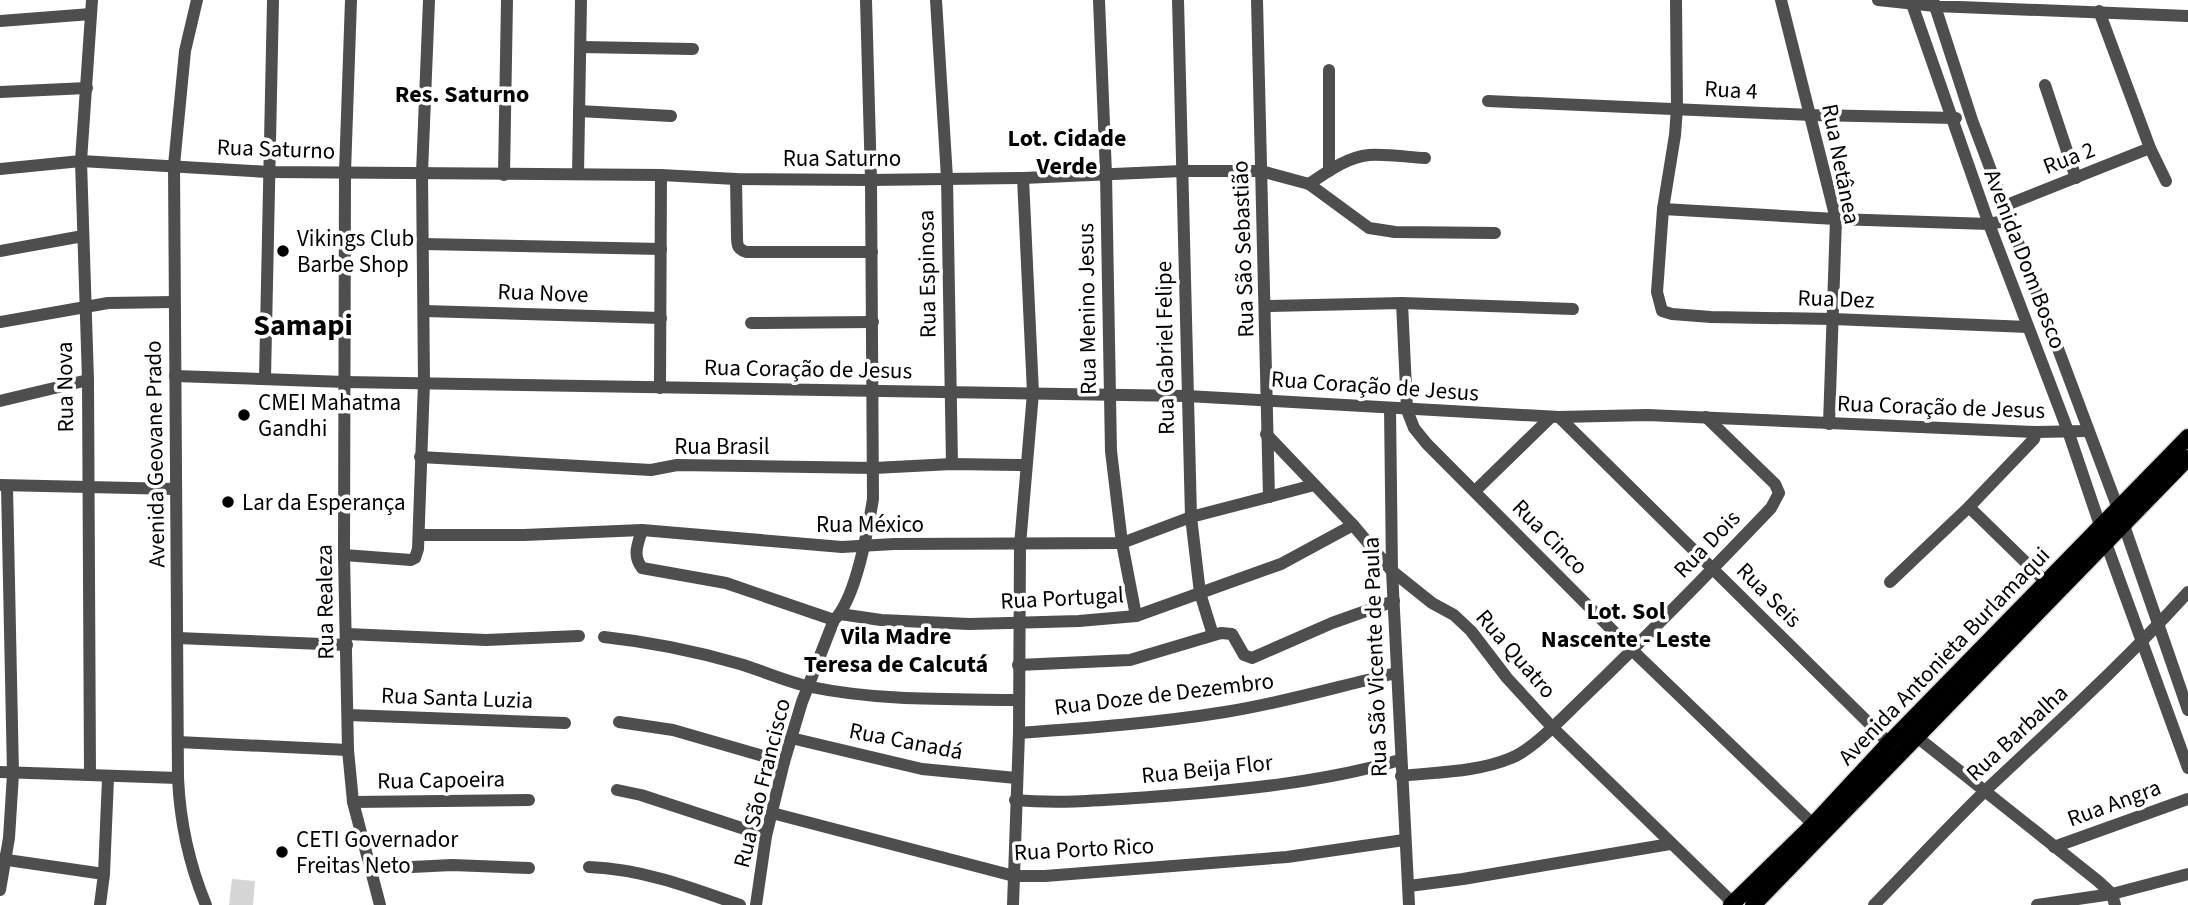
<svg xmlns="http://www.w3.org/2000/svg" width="2188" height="905" font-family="'Source Sans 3',sans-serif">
	<rect width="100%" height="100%" fill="#fff"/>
	<polygon fill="#d5d5d5" points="232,879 255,881 253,905 229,905"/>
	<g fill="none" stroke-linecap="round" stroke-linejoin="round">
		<defs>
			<g id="major">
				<polyline points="1731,905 1813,825 1889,743 2188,437"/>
				<polyline points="1753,905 2188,458"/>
			</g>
		</defs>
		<use href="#major" stroke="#dbdbdb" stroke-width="19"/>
		<g stroke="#4e4e4e" stroke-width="12">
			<path d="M197,0L185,51L174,165L178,778C180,823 189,864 206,905"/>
			<polyline points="351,0 345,172 344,555 348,750 353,802 380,905"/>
			<polyline points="936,0 947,178 952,464"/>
			<polyline points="1099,0 1106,174 1111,451 1122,543 1136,616"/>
			<polyline points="1178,0 1191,517 1200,593 1213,635"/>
			<polyline points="1257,0 1269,497"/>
			<polyline points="1676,0 1677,108 1675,135 1663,209 1657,292 1662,311 1672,314 1711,317 1833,319 2028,327"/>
			<polyline points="1781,0 1836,219 1829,424"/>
			<polyline points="1878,0 1935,6 2188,16"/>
			<polyline points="1933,0 1972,120 2119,511 2188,710"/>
			<polyline points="1912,4 1989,224 2068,431 2106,543 2188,768"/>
			<polyline points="2099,11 2150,148 2166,181"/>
			<polyline points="0,21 91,14"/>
			<polyline points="581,47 693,49"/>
			<polyline points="1329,70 1329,171"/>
			<polyline points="2045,85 2076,178"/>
			<polyline points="0,92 87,88"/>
			<polyline points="1488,101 1811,115 1956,118"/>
			<polyline points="579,111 671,116"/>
			<polyline points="0,169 81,161 269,172 661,175 736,179 871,180 1023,178 1182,171 1261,171 1309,184 1369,228 1395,232 1495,233"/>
			<polyline points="578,174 581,0"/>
			<polyline points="504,175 507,0"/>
			<path d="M736,179L737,237C737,246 738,249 746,252H872"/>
			<path d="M1309,184C1327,172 1347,157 1369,155C1387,154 1407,157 1425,158"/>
			<polyline points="2004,206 2150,148"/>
			<polyline points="1663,209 1836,219 1989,224 2009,220"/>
			<polyline points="423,244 661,249"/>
			<polyline points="0,251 83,236"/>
			<polyline points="1402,303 1407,410 1414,428 1427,444 1632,650 1818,829"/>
			<polyline points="1266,306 1402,303 1573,309"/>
			<polyline points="424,311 661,318"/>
			<polyline points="0,322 108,303 174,302"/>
			<polyline points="751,323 873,322"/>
			<polyline points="175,376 345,382 1187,396 1559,417 1647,415 2036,432 2088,431"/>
			<polyline points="265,378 273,0"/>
			<polyline points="660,388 661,175"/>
			<polyline points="0,401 88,380"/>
			<polyline points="1390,408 1392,571 1409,905"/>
			<polyline points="1559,417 1889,743"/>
			<polyline points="1266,434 1353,525 1392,571 1432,603 1454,615 1471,631 1507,678 1552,727 1733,903"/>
			<polyline points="420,457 651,470 677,465 874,468 952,464 1025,465"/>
			<polyline points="0,485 176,489"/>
			<polyline points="1475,491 1551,417"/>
			<polyline points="1969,507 2046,582"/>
			<path d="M642,530C638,544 632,555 642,568L726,583L834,620"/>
			<polyline points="419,535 524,535 642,530 842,547 894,544 1122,543 1191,517 1314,485"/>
			<polyline points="344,555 411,560 415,558 418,549 424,382 422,173 429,0"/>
			<polyline points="1890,582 1969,507 2034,439 2036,432"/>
			<polyline points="840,614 881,620 969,624 1079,621 1136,616 1281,564 1353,525"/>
			<polyline points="347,634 486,640 579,636"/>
			<path d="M604,637C651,642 695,651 740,664C763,671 787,682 811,687C879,701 948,699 1017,700"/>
			<polyline points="178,638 347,645"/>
			<polyline points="1018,665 1130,660 1221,633 1232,634 1244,655 1252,658 1332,623 1394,601"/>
			<polyline points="348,715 565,723"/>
			<polyline points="619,722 673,730 784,762"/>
			<path d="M1019,733C1088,728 1157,723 1225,712C1283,703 1339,686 1396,673"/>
			<polyline points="1917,737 2098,881 2112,894 2115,905"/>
			<polyline points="791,738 922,769 1016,778"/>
			<polyline points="178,742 348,750"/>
			<polyline points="0,772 178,778"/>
			<polyline points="90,774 88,380 81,161 92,0"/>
			<path d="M1401,776C1437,772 1478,772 1511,758C1533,750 1566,714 1584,697C1648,635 1710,572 1771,508L1779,493L1775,484L1706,417"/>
			<polyline points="617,790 641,795 766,836"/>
			<path d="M1015,800C1060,804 1105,800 1150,797C1233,791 1320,783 1400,760"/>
			<polyline points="353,802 529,800"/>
			<polyline points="772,813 1014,876 1045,876 1287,857 1404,840"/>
			<polyline points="2054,847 2188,799"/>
			<polyline points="0,859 104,874"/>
			<path d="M589,867C642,869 690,887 740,905"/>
			<polyline points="372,869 452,865 529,868"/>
			<polyline points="1409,886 1463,879 1670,844"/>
			<polyline points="0,890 9,838 13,774 7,486"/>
			<polyline points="100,905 104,874 108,778"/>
			<path d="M756,905L766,836L784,762L802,702L834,620C856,599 868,529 873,499L871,180L866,0"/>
			<polyline points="1013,905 1019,733 1020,545 1033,393 1023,178"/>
			<path d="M1874,905C1911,867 1948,827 1986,790C2055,725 2125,662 2188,592"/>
			<polyline points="2037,905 2112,894 2188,874"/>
		</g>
		<use href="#major" stroke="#000" stroke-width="16"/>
	</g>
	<g fill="#000" stroke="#fff" stroke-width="2.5">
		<circle cx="283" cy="251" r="7"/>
		<circle cx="244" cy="415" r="7"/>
		<circle cx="228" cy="502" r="7"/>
		<circle cx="282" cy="852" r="7"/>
	</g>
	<g text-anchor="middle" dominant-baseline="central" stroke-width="7" stroke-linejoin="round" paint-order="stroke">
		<g font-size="23" fill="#000" stroke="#fff">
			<text transform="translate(1731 90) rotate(3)">Rua 4</text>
			<text transform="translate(276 149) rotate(2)">Rua Saturno</text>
			<text x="842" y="158">Rua Saturno</text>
			<text transform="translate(2069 158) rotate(-21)">Rua 2</text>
			<text transform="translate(1841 164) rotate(79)">Rua Netânea</text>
			<text transform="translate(1243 249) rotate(-92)">Rua São Sebastião</text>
			<text transform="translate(2025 259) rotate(69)">Avenida Dom Bosco</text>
			<text transform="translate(927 274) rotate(-91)">Rua Espinosa</text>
			<text transform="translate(543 293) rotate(2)">Rua Nove</text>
			<text transform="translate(1836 299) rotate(2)">Rua Dez</text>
			<text transform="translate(1087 309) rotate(-91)">Rua Menino Jesus</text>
			<text transform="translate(1165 348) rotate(-91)">Rua Gabriel Felipe</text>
			<text transform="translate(808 369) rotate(1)">Rua Coração de Jesus</text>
			<text transform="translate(1375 386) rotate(4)">Rua Coração de Jesus</text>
			<text transform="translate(65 387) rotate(-91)">Rua Nova</text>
			<text transform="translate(1941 407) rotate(2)">Rua Coração de Jesus</text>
			<text x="722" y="446">Rua Brasil</text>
			<text transform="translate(155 454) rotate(-91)">Avenida Geovane Prado</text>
			<text x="870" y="524">Rua México</text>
			<text transform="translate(1550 537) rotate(45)">Rua Cinco</text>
			<text transform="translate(1707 544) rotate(-46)">Rua Dois</text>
			<text transform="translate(1769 595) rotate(45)">Rua Seis</text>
			<text transform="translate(1062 598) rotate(-3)">Rua Portugal</text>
			<text transform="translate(325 602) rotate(-91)">Rua Realeza</text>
			<text transform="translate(1516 654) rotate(49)">Rua Quatro</text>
			<text transform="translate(1944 656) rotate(-46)">Avenida Antonieta Burlamaqui</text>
			<text transform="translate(1375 657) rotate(-92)">Rua São Vicente de Paula</text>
			<text transform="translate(1164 694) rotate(-7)">Rua Doze de Dezembro</text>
			<text transform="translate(457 698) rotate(2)">Rua Santa Luzia</text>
			<text transform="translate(2017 733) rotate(-43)">Rua Barbalha</text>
			<text transform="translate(906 741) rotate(11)">Rua Canadá</text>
			<text transform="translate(1207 769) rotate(-6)">Rua Beija Flor</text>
			<text transform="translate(441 780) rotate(-1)">Rua Capoeira</text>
			<text transform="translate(762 783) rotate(-76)">Rua São Francisco</text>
			<text transform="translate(2114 803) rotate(-20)">Rua Angra</text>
			<text transform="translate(1084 849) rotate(-3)">Rua Porto Rico</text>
		</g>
		<g font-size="23" fill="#000" stroke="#fff" text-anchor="start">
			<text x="297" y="238">Vikings Club<tspan x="297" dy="26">Barbe Shop</tspan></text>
			<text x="258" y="402">CMEI Mahatma<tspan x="258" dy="26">Gandhi</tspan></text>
			<text x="242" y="502">Lar da Esperança</text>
			<text x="296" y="839">CETI Governador<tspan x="296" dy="26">Freitas Neto</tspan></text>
		</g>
		<g font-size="24" font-weight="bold" fill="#000" stroke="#fff">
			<text x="462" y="94">Res. Saturno</text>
			<text x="1067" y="138">Lot. Cidade<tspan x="1067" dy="28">Verde</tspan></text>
			<text x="1626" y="611">Lot. Sol<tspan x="1626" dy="28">Nascente - Leste</tspan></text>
			<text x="896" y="636">Vila Madre<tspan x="896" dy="28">Teresa de Calcutá</tspan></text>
		</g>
		<g font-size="30" font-weight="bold" fill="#000" stroke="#fff">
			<text x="303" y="325">Samapi</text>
		</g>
	</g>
</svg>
